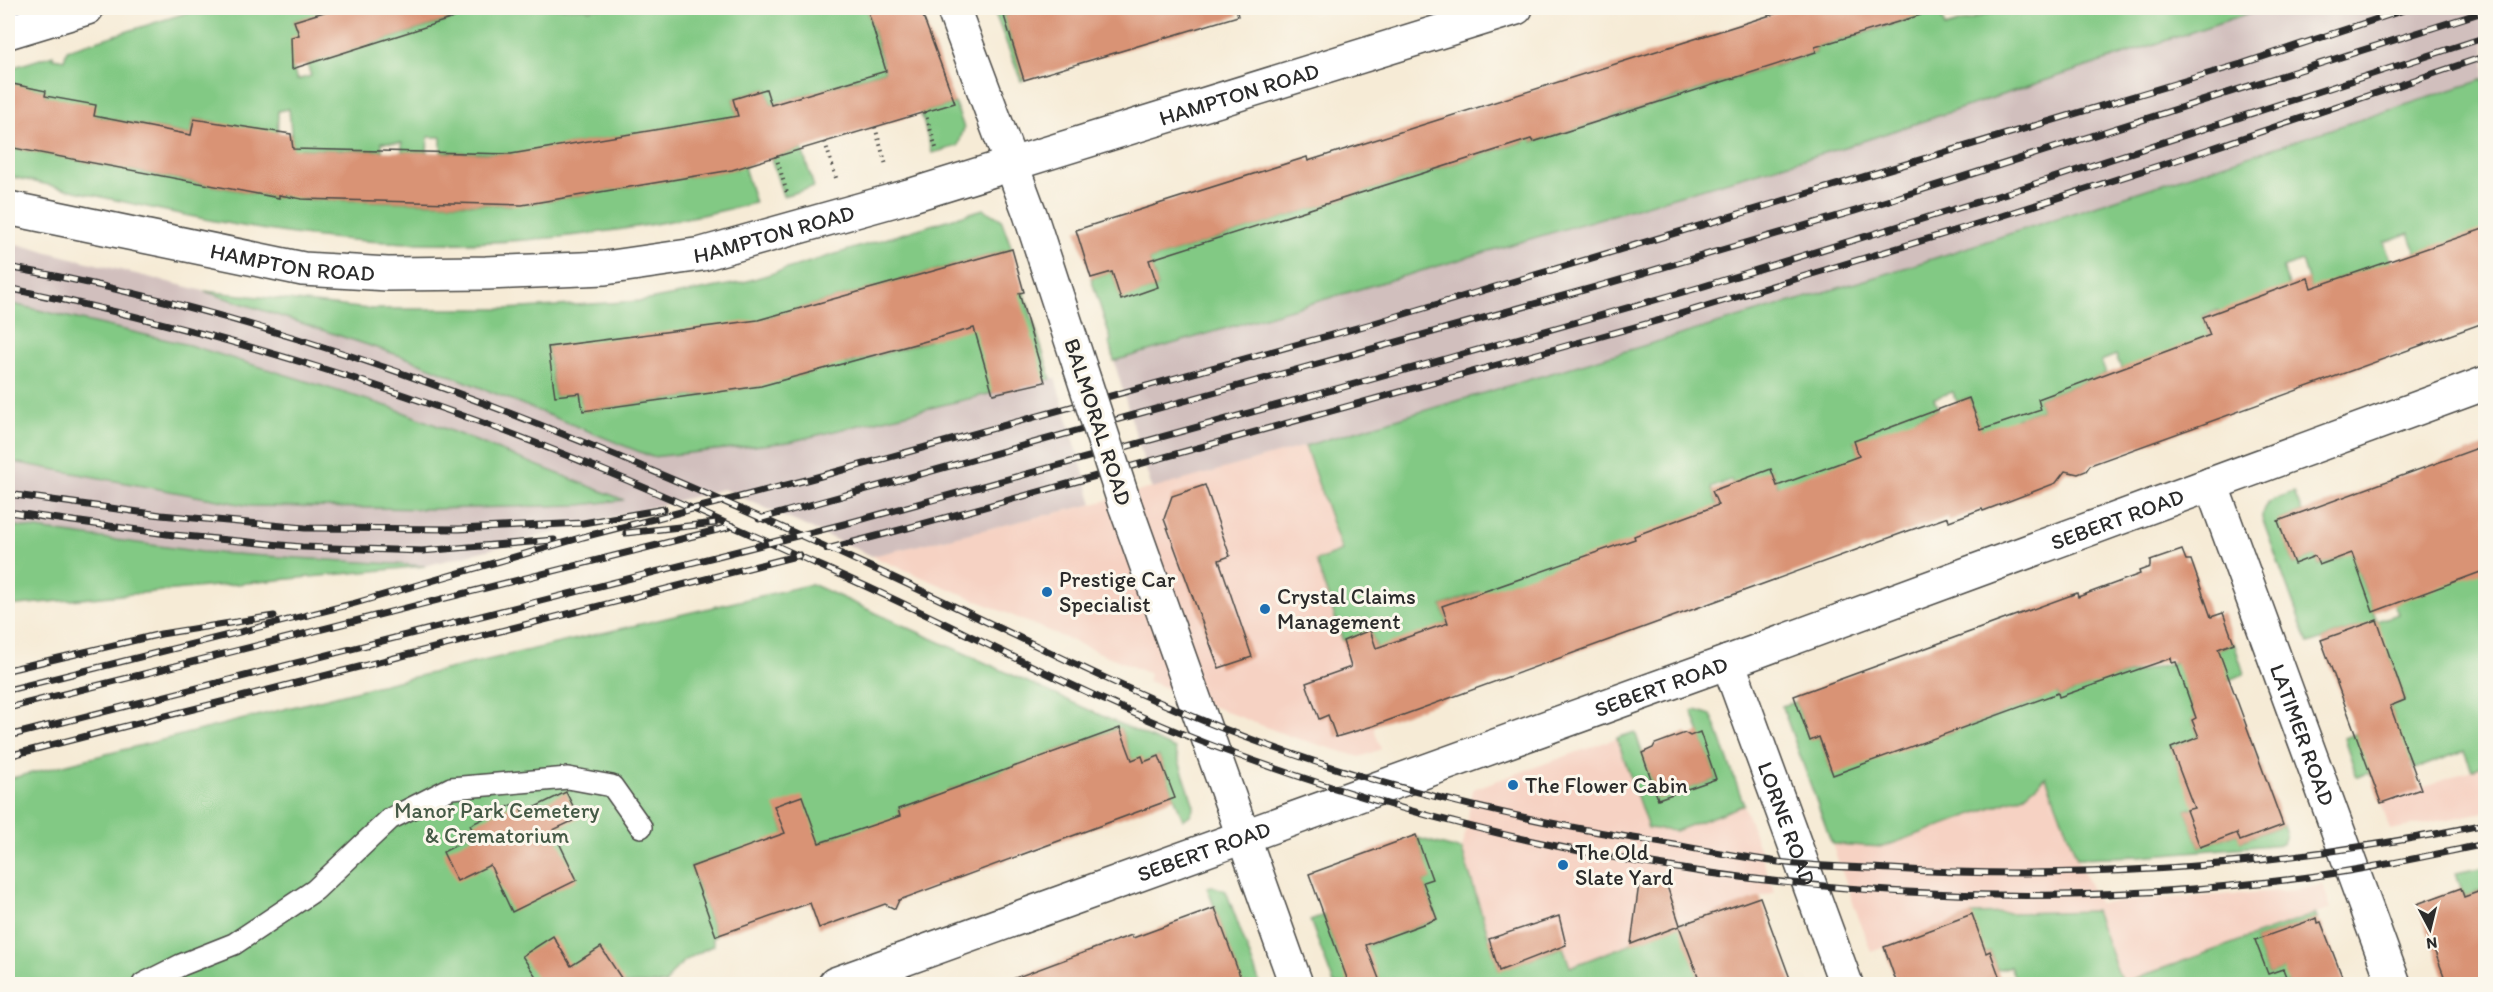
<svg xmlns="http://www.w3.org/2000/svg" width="2493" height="992" font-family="Itim,sans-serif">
	<rect width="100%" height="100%" fill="#fbf7ec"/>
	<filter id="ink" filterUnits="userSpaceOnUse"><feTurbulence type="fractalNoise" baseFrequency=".0167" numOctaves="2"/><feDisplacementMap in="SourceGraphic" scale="12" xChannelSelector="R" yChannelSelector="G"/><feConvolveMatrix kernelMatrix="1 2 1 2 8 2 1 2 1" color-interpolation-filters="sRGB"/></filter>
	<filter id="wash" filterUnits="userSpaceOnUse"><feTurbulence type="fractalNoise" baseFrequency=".008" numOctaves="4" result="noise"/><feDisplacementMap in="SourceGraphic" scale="24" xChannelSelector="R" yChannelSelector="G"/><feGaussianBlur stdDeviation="1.35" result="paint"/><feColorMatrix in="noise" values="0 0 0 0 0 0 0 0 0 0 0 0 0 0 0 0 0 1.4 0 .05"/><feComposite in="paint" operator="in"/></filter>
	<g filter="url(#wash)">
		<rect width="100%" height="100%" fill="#f6ebd6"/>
		<g fill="#f6d2c3">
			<polygon points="1305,446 1342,551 1316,561 1381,749 1360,757 1289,736 1148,681 1150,674 872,556 1093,504"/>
			<polygon points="1617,738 1648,828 1675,831 1744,805 1774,892 1570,967 1562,947 1499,971 1462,850 1473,789"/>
			<polygon points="2485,765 2485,812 2390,830 2381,803"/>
			<polygon points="2046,777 2077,858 2098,903 2296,890 2323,885 2331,909 2122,983 2095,911 1972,914 1871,952 1832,844 1883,847 2025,795"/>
		</g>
		<g fill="#d1bfbd">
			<polygon points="2264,8 2485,8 2485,79 1889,273 1305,446 1152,489 1114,361 1851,145"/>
			<polygon points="8,242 204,291 410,359 652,457 789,442 1055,378 1093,504 872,556 723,489 425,566 8,606"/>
		</g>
		<g fill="#82c984" stroke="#567a58" stroke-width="1.5" fill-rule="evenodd">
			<path d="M202,8H337L294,21L299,35L292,65L297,80L311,76L307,64L487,8H587L588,10L596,8H867L885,71L771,105L766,89L733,99L752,164L744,167L755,203C607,239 453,254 301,235C202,222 105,197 8,176V147L278,198L279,195L285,196L293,154L289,109L278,111L277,151L214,122L194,119L191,135L94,116L45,96V91L10,84L8,85V69L53,55V58L64,60L67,50ZM728,118L736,169L528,204L519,153ZM428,137H441V152L512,154L511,205L299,199L301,149L382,151V142L402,143V152H427Z"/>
			<polygon points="993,8 1027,8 1004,16 1024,80 1021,81"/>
			<polygon points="1939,8 1945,27 2001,10 2001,8 2264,8 1851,145 1114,361 1109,342 1111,340 1091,278 1112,272 1121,299 1158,287 1149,260 1525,141 1530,136 1533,142 1816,53 1815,48 1820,46 1882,28"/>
			<polygon points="2485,79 2485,272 2431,292 2409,233 2384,242 2393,266 2374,315 2358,272 2334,280 2348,318 2315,300 2302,261 2282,268 2289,285 2239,364 2218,310 2203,316 2210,336 2134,403 2116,355 2101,361 2106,374 2038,399 2041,410 2016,418 2022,434 1983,436 1969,398 1957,402 1953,392 1934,398 1938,409 1916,418 1936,473 1854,441 1874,497 1795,533 1771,469 1753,539 1731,480 1711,488 1720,511 1649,577 1481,595 1479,592 1442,606 1448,623 1379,654 1370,631 1343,641 1316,561 1342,551 1305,446 1889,273"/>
			<polygon points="955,103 964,128 958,146 932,153 921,113"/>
			<polygon points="802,149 814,187 783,196 771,158"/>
			<path d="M983,209L1001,219L1012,249L762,319L781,380L813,372L810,357L842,348L847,364L928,341L922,321L1024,292L1051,379L789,442L652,457L410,359L204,291L369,309H506L643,301L744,282ZM548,347L761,386L724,391L705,377L706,394L583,411L580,393L555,396Z"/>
			<polygon points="8,303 189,345 393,408 624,500 580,505 432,509 250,506 8,461"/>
			<path d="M2294,492L2302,512L2279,521L2294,564L2315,556L2319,565L2342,557L2339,548L2348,544L2377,621L2398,614L2371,540L2485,552V765L2472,770L2464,751L2415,769L2412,761L2371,776L2369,773L2357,777L2344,738L2395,720L2390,706L2405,700L2389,655L2374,660L2361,626L2308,644L2262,518C2261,500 2281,497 2294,492Z"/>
			<polygon points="8,525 202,552 425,566 8,606"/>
			<path d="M812,584L1175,749L1194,806L1191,814L1183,820L1159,756L1144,762L1132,760L1120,728L1051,753L1064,791L1037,759L949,790L950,834L936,795L898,809L907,835L850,868L838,836L819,843L781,822L794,859L746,877L736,851L691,867L716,936L712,938L714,945C694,955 675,963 666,984H8V779L363,689Z"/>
			<polygon points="2234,643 2244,674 2188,696 2196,718 2192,720 2199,737 2171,748 2184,780 2257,755 2263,773 2224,797 2186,810 2200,847 2237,833 2241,841 2283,825 2286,834 2283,844 2140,856 2077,858 2046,777 2025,795 1883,847 1832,844 1782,706 1796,702 1810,740 1819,737 1833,775 1932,696 1946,734 2041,699 2056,690 2059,697 2108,679 2200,656"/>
			<polygon points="1696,710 1711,715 1714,721 1744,805 1675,831 1648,828 1617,738 1635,732 1658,798 1716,779 1692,711"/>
			<polygon points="1417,838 1462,850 1499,970 1563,947 1570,967 1687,922 1694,941 1690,953 1701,984 1381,984 1378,977 1357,984 1334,984 1310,920 1324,915 1339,956 1385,939 1371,902 1387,895 1400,933 1437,919 1423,882 1431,879"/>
			<polygon points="2485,867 2485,889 2464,897 2456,873"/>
			<polygon points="1212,886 1226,891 1260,984 1236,984 1232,974 1238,972 1207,887"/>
			<polygon points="2095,911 2122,983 2315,914 2317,918 2255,940 2268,974 2327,953 2288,982 2289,984 2014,984 2017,983 2010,966 1997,970 1990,951 1940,970 1972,914"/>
		</g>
		<g id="blocks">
			<g fill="#d99374">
				<polygon points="337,8 465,8 466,14 292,69 291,37 299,35 294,21"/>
				<polygon points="867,8 920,8 955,103 732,170 522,205 302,199 279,195 279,198 8,147 8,83 46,91 45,96 96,105 94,116 191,135 194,119 291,134 293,149 511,154 738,116 733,99 766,89 771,105 886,71"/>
				<polygon points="1033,8 1236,8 1238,16 1024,80 1004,16"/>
				<polygon points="1793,8 1920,8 1921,15 1815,47 1816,52 1533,142 1531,139 1149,260 1158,287 1121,300 1112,272 1091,278 1076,230 1307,157 1308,161"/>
				<polygon points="2486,228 2486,322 2090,465 2086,471 2078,474 2065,471 2056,483 1983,511 1982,509 1949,521 1948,517 1908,531 1373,726 1336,737 1328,715 1319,719 1306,683 1351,667 1343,641 1370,630 1376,648 1448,623 1442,606 1635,539 1634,536 1718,505 1712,491 1771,469 1777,486 1859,456 1854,441 1969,398 1981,430 2041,410 2038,399 2210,335 2203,317 2308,278 2311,288"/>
				<polygon points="1012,249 1024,292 1019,293 1045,382 993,394 974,328 761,386 583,411 580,393 555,396 548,347 758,320"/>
				<polygon points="2486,445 2486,570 2373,612 2352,553 2319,565 2315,556 2294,564 2278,521"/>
				<polygon points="1205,485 1230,556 1219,560 1252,657 1219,668 1164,519 1172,496"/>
				<polygon points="2182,550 2186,560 2191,560 2211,617 2223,613 2234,643 2218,649 2283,825 2240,841 2237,833 2200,847 2186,810 2194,808 2171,748 2199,737 2192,720 2196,718 2176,662 2172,663 2171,658 2059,697 2058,693 1833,775 1819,737 1810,741 1794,696 2077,593 2078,597 2140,574 2139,571 2150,567 2150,561"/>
				<polygon points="2377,620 2405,700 2390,706 2421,789 2381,803 2321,640"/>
				<polygon points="1120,728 1132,760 1142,756 1144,762 1159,756 1175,798 899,900 895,909 885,904 819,928 810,903 716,936 691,867 785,833 774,806 802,796 819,843 900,816 898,809"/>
				<polygon points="1700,732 1716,779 1658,799 1642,753 1653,748 1655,744 1685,733 1690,736"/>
				<polygon points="566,792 579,818 553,830 577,880 512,912 490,865 457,881 443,852 475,836 470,825 518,802 523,813"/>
				<polygon points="1416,835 1432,879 1423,882 1437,919 1366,945 1381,984 1349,984 1309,874"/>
				<polygon points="1640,876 1665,880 1680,925 1760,897 1792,984 1701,984 1679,926 1631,944"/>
				<polygon points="2461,888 2464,897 2486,889 2486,984 2447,984 2417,904"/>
				<polygon points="1215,908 1243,984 1007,984 1007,981 1096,948 1132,935 1133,938"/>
				<polygon points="1972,914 1986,953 1990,951 2002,984 1897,984 1884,947"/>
				<polygon points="1559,916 1566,945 1499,971 1489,939"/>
				<polygon points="2317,918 2318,923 2321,922 2345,984 2289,984 2283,969 2268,974 2255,940"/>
				<polygon points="553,936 571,966 601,947 625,984 541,984 522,956"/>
			</g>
		</g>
	</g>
	<g filter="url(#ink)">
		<use href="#blocks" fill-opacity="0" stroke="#494845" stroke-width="1.5"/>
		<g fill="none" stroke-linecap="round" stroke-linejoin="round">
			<defs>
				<polyline id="lane" points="143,984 181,965 234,944 315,890 390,819 451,788 568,778 612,786 641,827"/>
				<g id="street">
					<polyline points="8,32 87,8"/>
					<path id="s1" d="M8,208L303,269L388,274L486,273L605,268L702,254L909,196L1516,8"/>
					<path id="s2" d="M2211,484L2394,984"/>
					<path id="s3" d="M1728,662L1846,984"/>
					<path id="s4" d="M835,984L1728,662L2486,383"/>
				</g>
				<g id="secondary">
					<polyline points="953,8 1030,214 1080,367"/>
					<polyline points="1125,505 1296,984"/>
				</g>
			</defs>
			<use href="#lane" stroke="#494845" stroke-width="24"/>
			<use href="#street" stroke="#494845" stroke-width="36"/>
			<use href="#secondary" stroke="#494845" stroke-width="36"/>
			<g stroke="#494845" stroke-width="4" stroke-dasharray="1.5 4.5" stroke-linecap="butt">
				<polyline points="925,112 937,151"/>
				<polyline points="875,127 886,165"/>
				<polyline points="825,142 837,181"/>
				<polyline points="776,156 787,193"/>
			</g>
			<use href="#lane" stroke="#fff" stroke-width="21"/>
			<use href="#street" stroke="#fff" stroke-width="33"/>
			<use href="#secondary" stroke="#fff" stroke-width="33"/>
			<defs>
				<g id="rail">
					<path d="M8,267C311,321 598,443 877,570C995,624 1110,685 1232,732C1361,782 1496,815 1633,838C1684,846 1736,857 1787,863C1822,867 1857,867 1891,869C2091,881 2290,865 2486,824"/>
					<path d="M8,288C160,319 311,361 458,414C588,460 715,518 841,575C971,633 1098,704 1232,753C1569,877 1937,923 2294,879C2358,871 2422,857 2486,844"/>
					<polyline points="8,494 161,515 305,528 459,529 583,523 664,509"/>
					<polyline points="8,512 174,535 302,547 422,551 554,540"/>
					<polyline points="759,519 1606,284 1855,211 2486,11"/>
					<polyline points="626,533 715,523"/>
					<polyline points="827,549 919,525 1660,320 1967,227 2183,158 2486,56"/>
					<polyline points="8,670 161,634 274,616"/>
					<polyline points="8,690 352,604 583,537 810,479 1371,324 2241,64 2410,8"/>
					<polyline points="8,708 733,526"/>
					<polyline points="8,736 852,522 1438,361 1701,287 2010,192 2486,37"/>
					<polyline points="8,756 800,555"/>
				</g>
			</defs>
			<use href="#rail" stroke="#2b2b2b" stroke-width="7"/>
			<use href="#rail" stroke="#fbf7ec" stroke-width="4.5" stroke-dasharray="14" stroke-linecap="butt"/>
			<defs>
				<polyline id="secondary-bridge" points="1080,367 1125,505"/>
			</defs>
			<use href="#secondary-bridge" stroke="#494845" stroke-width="36" stroke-linecap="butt"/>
			<use href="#secondary-bridge" stroke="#fff" stroke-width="33"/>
		</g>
	</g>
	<g fill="#1f6fb2" stroke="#fbf7ec" stroke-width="2">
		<circle cx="1047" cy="592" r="6"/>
		<circle cx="1265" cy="609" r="6"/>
		<circle cx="1513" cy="785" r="6"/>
		<circle cx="1563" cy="865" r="6"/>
	</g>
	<g text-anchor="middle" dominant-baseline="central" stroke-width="6" stroke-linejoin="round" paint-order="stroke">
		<g font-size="22" fill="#2b2b2b" stroke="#fbf7ec">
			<text stroke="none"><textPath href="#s1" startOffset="1262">HAMPTON ROAD</textPath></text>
			<text stroke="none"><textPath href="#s1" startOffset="776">HAMPTON ROAD</textPath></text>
			<text stroke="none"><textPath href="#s1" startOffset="290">HAMPTON ROAD</textPath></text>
			<text transform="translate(1098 422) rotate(72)">BALMORAL ROAD</text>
			<text stroke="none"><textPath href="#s4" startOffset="1364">SEBERT ROAD</textPath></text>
			<text stroke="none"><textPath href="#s4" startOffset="878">SEBERT ROAD</textPath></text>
			<text stroke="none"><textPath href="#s2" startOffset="267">LATIMER ROAD</textPath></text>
			<text stroke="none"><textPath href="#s3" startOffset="172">LORNE ROAD</textPath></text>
			<text stroke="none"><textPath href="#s4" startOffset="392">SEBERT ROAD</textPath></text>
		</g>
		<g font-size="22" fill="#2b2b2b" stroke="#fbf7ec" text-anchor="start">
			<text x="1059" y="579">Prestige Car<tspan x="1059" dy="25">Specialist</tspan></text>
			<text x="1277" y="596">Crystal Claims<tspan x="1277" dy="25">Management</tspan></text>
			<text x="1525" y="785">The Flower Cabin</text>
			<text x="1575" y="852">The Old<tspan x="1575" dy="25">Slate Yard</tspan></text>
		</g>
		<g font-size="22" fill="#455a46" stroke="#fbf7ec">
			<text x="497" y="810">Manor Park Cemetery<tspan x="497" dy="25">&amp; Crematorium</tspan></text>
		</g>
	</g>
	<rect width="2493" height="992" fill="none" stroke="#fbf7ec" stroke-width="30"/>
	<g transform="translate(2430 929) rotate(173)" stroke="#fbf7ec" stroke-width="4.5" paint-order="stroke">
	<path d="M0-4.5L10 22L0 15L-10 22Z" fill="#2b2b2b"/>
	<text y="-9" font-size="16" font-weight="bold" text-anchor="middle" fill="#2b2b2b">N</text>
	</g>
</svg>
